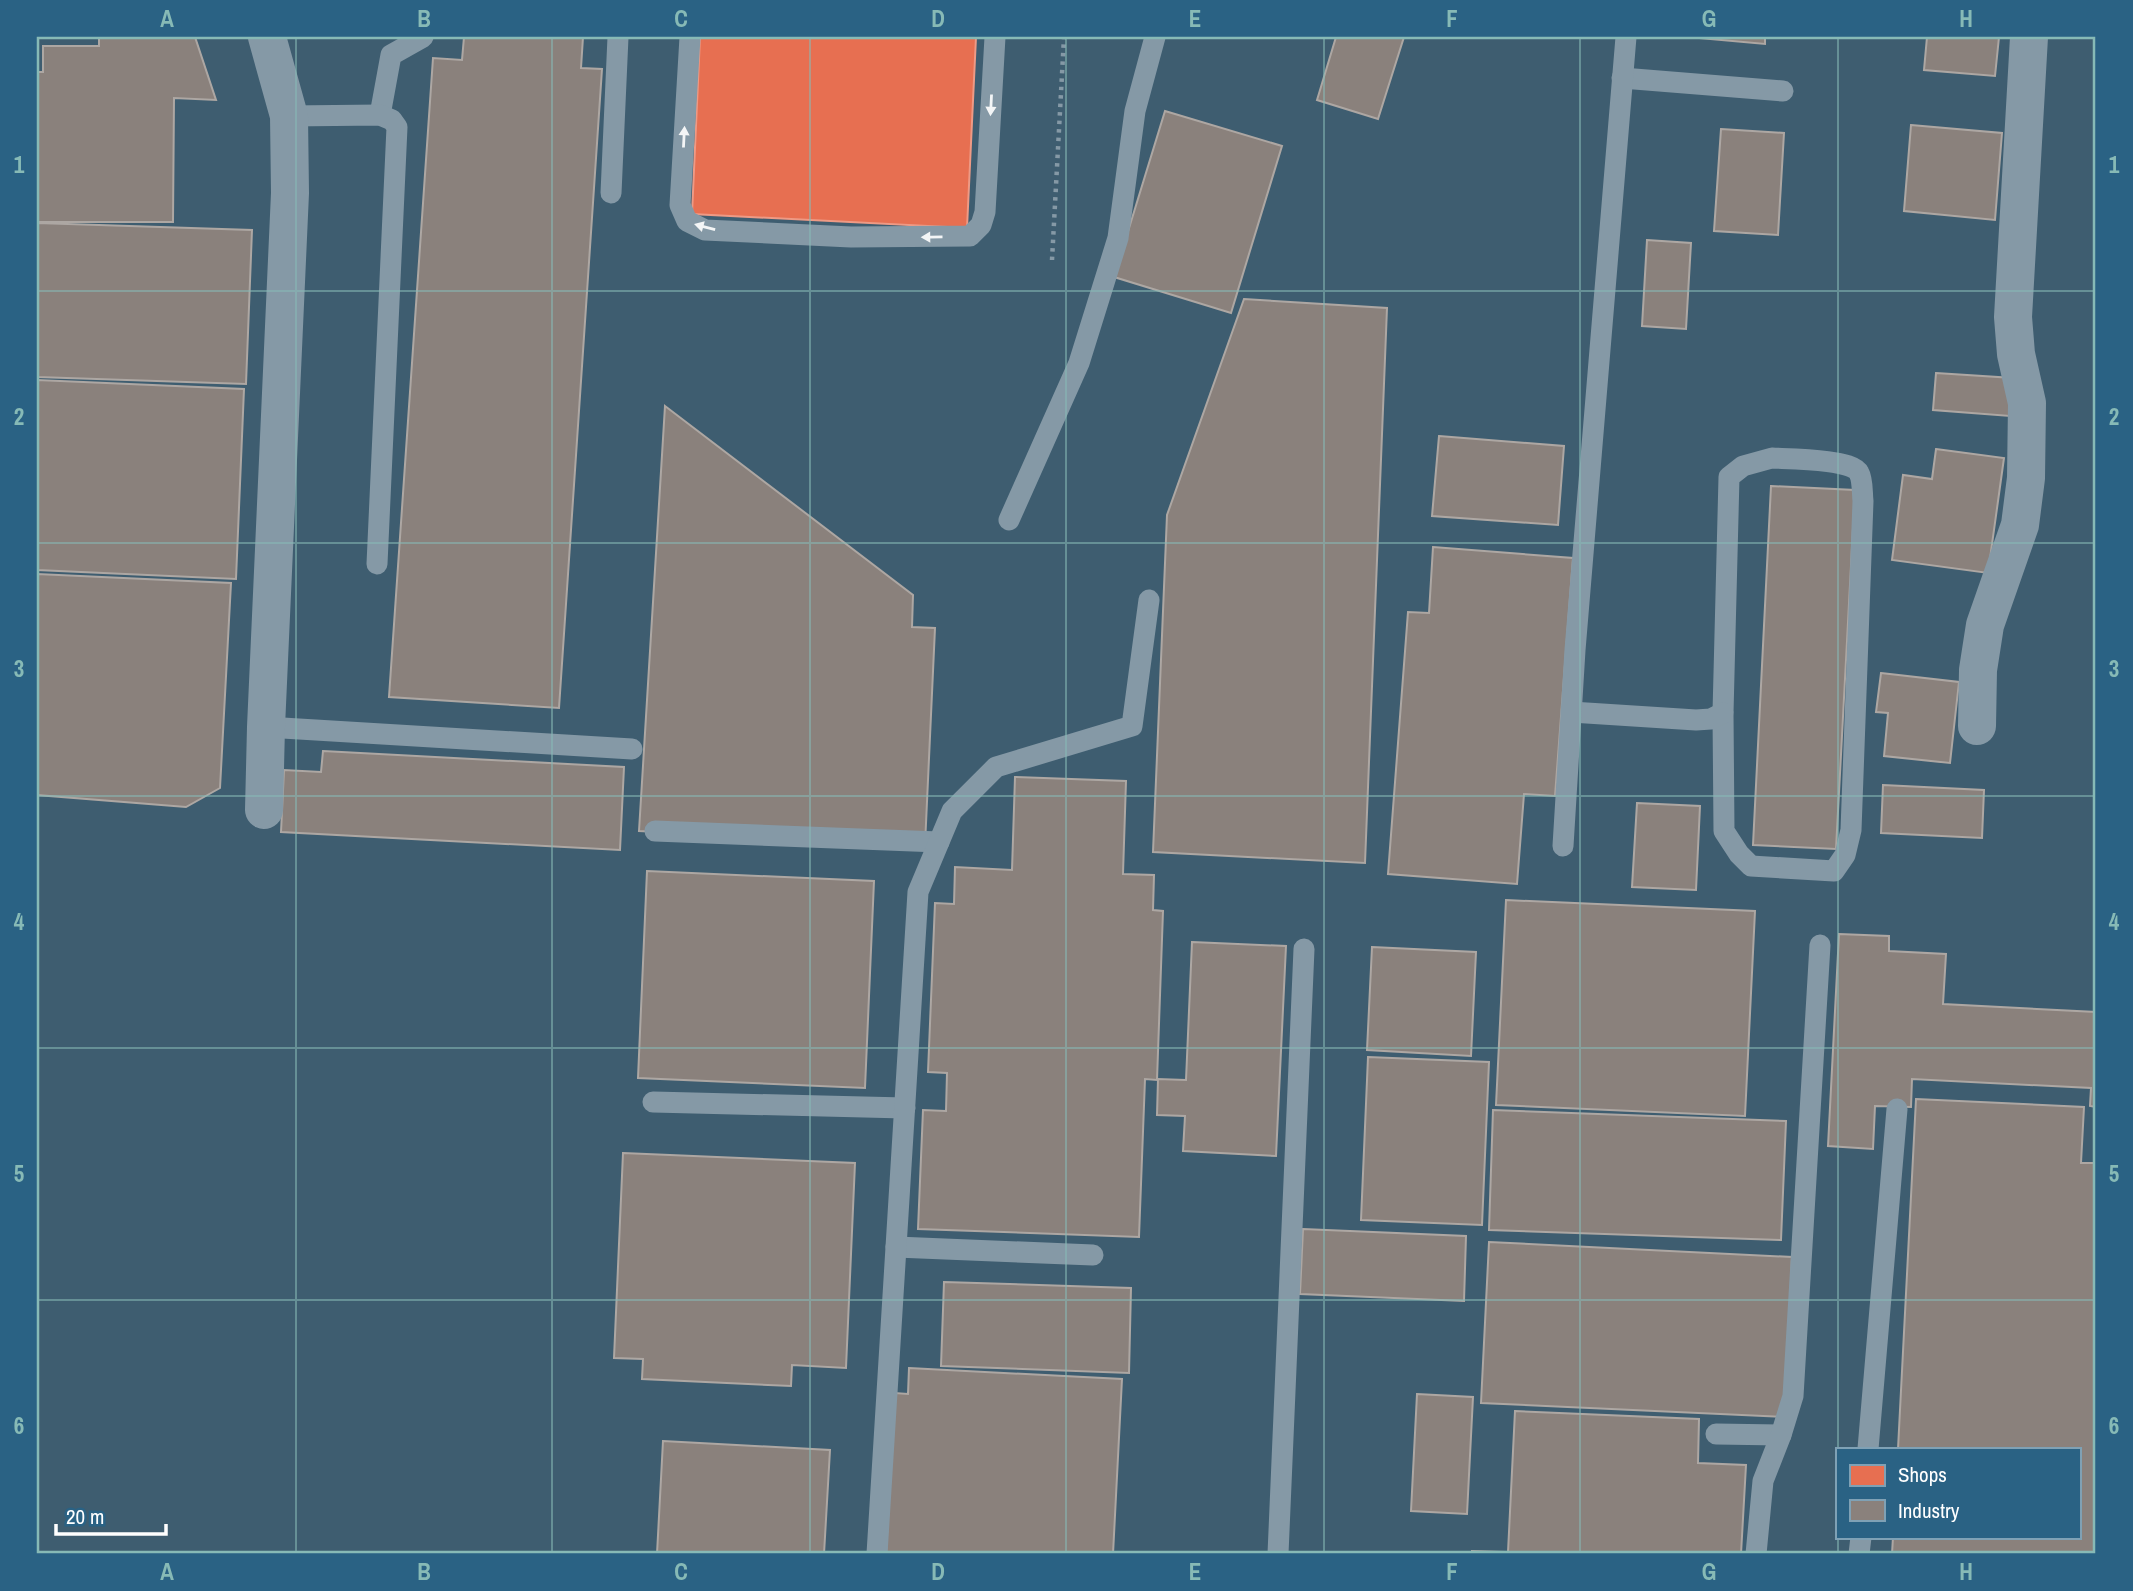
<svg xmlns="http://www.w3.org/2000/svg" width="2133" height="1591" font-family="'Archivo Narrow',sans-serif">
	<rect width="100%" height="100%" fill="#3e5d70"/>
	<polygon fill="#e76f51" stroke="#ee9a85" stroke-width="2" points="700,37 976,37 967,228 692,214"/>
	<g fill="#8a817c" stroke="#ada7a3" stroke-width="2">
		<polygon points="99,37 195,37 216,100 174,98 173,222 37,222 37,72 43,72 43,46 99,46"/>
		<polygon points="464,37 583,37 581,68 602,69 559,708 389,697 433,58 462,60"/>
		<polygon points="1336,37 1404,37 1378,119 1317,100"/>
		<polygon points="1688,37 1765,37 1765,44"/>
		<polygon points="1927,37 1999,37 1995,76 1924,70"/>
		<polygon points="1165,111 1282,146 1231,313 1114,277"/>
		<polygon points="1911,125 2002,133 1995,220 1904,211"/>
		<polygon points="1721,129 1784,133 1778,235 1714,231"/>
		<polygon points="37,223 252,230 246,384 37,377"/>
		<polygon points="1647,240 1691,243 1686,329 1642,326"/>
		<polygon points="1244,299 1387,308 1365,863 1153,852 1167,515"/>
		<polygon points="1936,373 2013,378 2010,416 1933,410"/>
		<polygon points="37,380 244,389 236,579 37,570"/>
		<polygon points="665,406 913,595 912,627 935,628 925,845 639,831"/>
		<polygon points="1439,436 1564,446 1558,525 1432,516"/>
		<polygon points="1936,449 2004,458 1988,573 1892,560 1903,475 1932,479"/>
		<polygon points="1771,486 1855,490 1836,849 1753,845"/>
		<polygon points="1433,547 1573,558 1555,796 1524,794 1517,884 1388,874 1408,612 1429,613"/>
		<polygon points="37,574 231,583 220,788 186,807 37,795"/>
		<polygon points="1881,673 1959,682 1950,763 1884,756 1888,713 1876,712"/>
		<polygon points="323,751 624,767 620,850 281,832 284,770 321,772"/>
		<polygon points="1015,777 1126,781 1123,874 1154,875 1153,910 1163,911 1157,1080 1145,1079 1139,1237 918,1229 923,1110 946,1111 947,1073 928,1072 935,903 954,904 955,867 1012,870"/>
		<polygon points="1883,785 1984,790 1982,838 1881,833"/>
		<polygon points="1637,803 1700,806 1696,890 1632,887"/>
		<polygon points="647,871 874,881 865,1088 638,1078"/>
		<polygon points="1506,900 1755,911 1745,1116 1496,1105"/>
		<polygon points="1839,934 1889,936 1889,951 1946,954 1943,1004 2096,1012 2096,1107 2090,1106 2091,1088 1912,1079 1911,1107 1875,1106 1873,1149 1828,1146"/>
		<polygon points="1192,942 1286,946 1276,1156 1183,1151 1185,1116 1157,1115 1158,1079 1186,1080"/>
		<polygon points="1372,947 1476,952 1471,1056 1367,1050"/>
		<polygon points="1368,1057 1489,1062 1482,1225 1361,1220"/>
		<polygon points="1916,1099 2084,1107 2081,1163 2096,1163 2096,1554 1892,1554 1893,1537 2079,1537 2079,1449 1898,1449"/>
		<polygon points="1493,1110 1786,1121 1781,1240 1489,1230"/>
		<polygon points="623,1153 855,1163 846,1368 792,1365 791,1386 642,1379 643,1359 614,1358"/>
		<polygon points="1303,1229 1466,1236 1464,1301 1300,1294"/>
		<polygon points="1489,1242 1792,1257 1785,1417 1481,1403"/>
		<polygon points="944,1282 1131,1288 1129,1373 941,1366"/>
		<polygon points="909,1368 1122,1379 1113,1554 886,1554 895,1393 908,1394"/>
		<polygon points="1417,1394 1473,1397 1467,1514 1411,1511"/>
		<polygon points="1515,1411 1699,1419 1698,1463 1746,1465 1741,1554 1472,1554 1472,1551 1508,1552"/>
		<polygon points="663,1441 830,1450 824,1554 657,1554"/>
	</g>
	<g fill="none" stroke-linecap="round" stroke-linejoin="round">
		<polyline stroke="#8599a6" stroke-width="4.5" stroke-dasharray="3.5 5" stroke-linecap="butt" points="1052,260 1064,37"/>
		<g stroke="#8599a6" stroke-width="21">
			<polyline points="690,37 680,205 687,221 705,230 851,237 970,236 981,225 985,212 995,37"/>
			<polyline points="1622,78 1783,91"/>
			<polyline points="380,115 391,55 423,37"/>
			<polyline points="289,116 380,115 392,120 397,127 377,564"/>
			<polyline points="611,193 618,37"/>
			<path d="M1772,458C1789,459 1853,459 1859,473C1863,480 1862,493 1863,501L1851,830L1845,855L1834,871L1751,866L1739,854L1724,831L1723,713L1729,477L1743,466Z"/>
			<polyline points="1009,520 1079,363 1118,238 1135,111 1155,37"/>
			<polyline points="1571,712 1696,720 1711,719 1723,713"/>
			<polyline points="266,727 632,749"/>
			<polyline points="655,831 939,842"/>
			<polyline points="1563,846 1575,650 1626,37"/>
			<polyline points="653,1102 905,1108"/>
			<polyline points="896,1247 1093,1255"/>
			<polyline points="1716,1434 1781,1435"/>
			<polyline points="1868,1449 1897,1109"/>
			<polyline points="877,1554 918,892 952,811 996,767 1132,726 1149,600"/>
			<polyline points="1278,1554 1304,949"/>
			<polyline points="1756,1554 1763,1481 1781,1435 1793,1396 1820,945"/>
			<polyline points="1859,1554 1861,1537"/>
		</g>
		<g stroke="#8599a6" stroke-width="38">
			<polyline points="1977,726 1978,670 1985,625 2020,525 2026,478 2027,403 2016,354 2013,317 2029,37"/>
			<polyline points="264,810 266,727 290,193 289,116 267,37"/>
		</g>
	</g>
	<defs><path id="oneway-solid" d="M-6-.8H1V-3.2L6.5 0L1 3.2V.8H-6Z" transform="scale(1.75)"/></defs>
	<g fill="#f3f5f6">
		<use href="#oneway-solid" transform="translate(991 105) rotate(93)"/>
		<use href="#oneway-solid" transform="translate(684 137) rotate(-87)"/>
		<use href="#oneway-solid" transform="translate(705 227) rotate(-165)"/>
		<use href="#oneway-solid" transform="translate(932 237) rotate(179)"/>
	</g>
	<path fill="none" stroke="#87bab6" stroke-width="2" stroke-opacity="0.55" d="M296,37V1554M552,37V1554M810,37V1554M1066,37V1554M1324,37V1554M1580,37V1554M1838,37V1449M37,291H2096M37,543H2096M37,796H2096M37,1048H2096M37,1300H2096M1838,1537V1554"/>
	<rect width="2133" height="1591" fill="none" stroke="#2a6284" stroke-width="77"/>
	<rect x="1836" y="1448" width="245" height="91" fill="#2a6284" stroke="#7fa1b5" stroke-width="2"/>
	<rect x="1850" y="1465" width="35" height="21" fill="#e76f51" stroke="#7fa1b5" stroke-width="2"/>
	<text x="1898" y="1482" font-size="21" fill="#ffffff">Shops</text>
	<rect x="1850" y="1500" width="35" height="21" fill="#8a817c" stroke="#7fa1b5" stroke-width="2"/>
	<text x="1898" y="1518" font-size="21" fill="#ffffff">Industry</text>
	<path d="M56 1524v10h110v-10" fill="none" stroke="#ffffff" stroke-width="3.5"/>
	<text x="66" y="1524" font-size="21" fill="#ffffff" stroke="#2a6284" stroke-width="5" paint-order="stroke">20 m</text>
	<rect x="38" y="38" width="2056" height="1514" fill="none" stroke="#87bab6" stroke-width="2.5"/>
	<g font-size="23" text-anchor="middle" font-weight="bold" fill="#87bab6">
		<text x="167" y="27">A</text>
		<text x="424" y="27">B</text>
		<text x="681" y="27">C</text>
		<text x="938" y="27">D</text>
		<text x="1195" y="27">E</text>
		<text x="1452" y="27">F</text>
		<text x="1709" y="27">G</text>
		<text x="1966" y="27">H</text>
		<text x="19" y="173">1</text>
		<text x="2114" y="173">1</text>
		<text x="19" y="425">2</text>
		<text x="2114" y="425">2</text>
		<text x="19" y="677">3</text>
		<text x="2114" y="677">3</text>
		<text x="19" y="930">4</text>
		<text x="2114" y="930">4</text>
		<text x="19" y="1182">5</text>
		<text x="2114" y="1182">5</text>
		<text x="19" y="1434">6</text>
		<text x="2114" y="1434">6</text>
		<text x="167" y="1580">A</text>
		<text x="424" y="1580">B</text>
		<text x="681" y="1580">C</text>
		<text x="938" y="1580">D</text>
		<text x="1195" y="1580">E</text>
		<text x="1452" y="1580">F</text>
		<text x="1709" y="1580">G</text>
		<text x="1966" y="1580">H</text>
	</g>
</svg>
